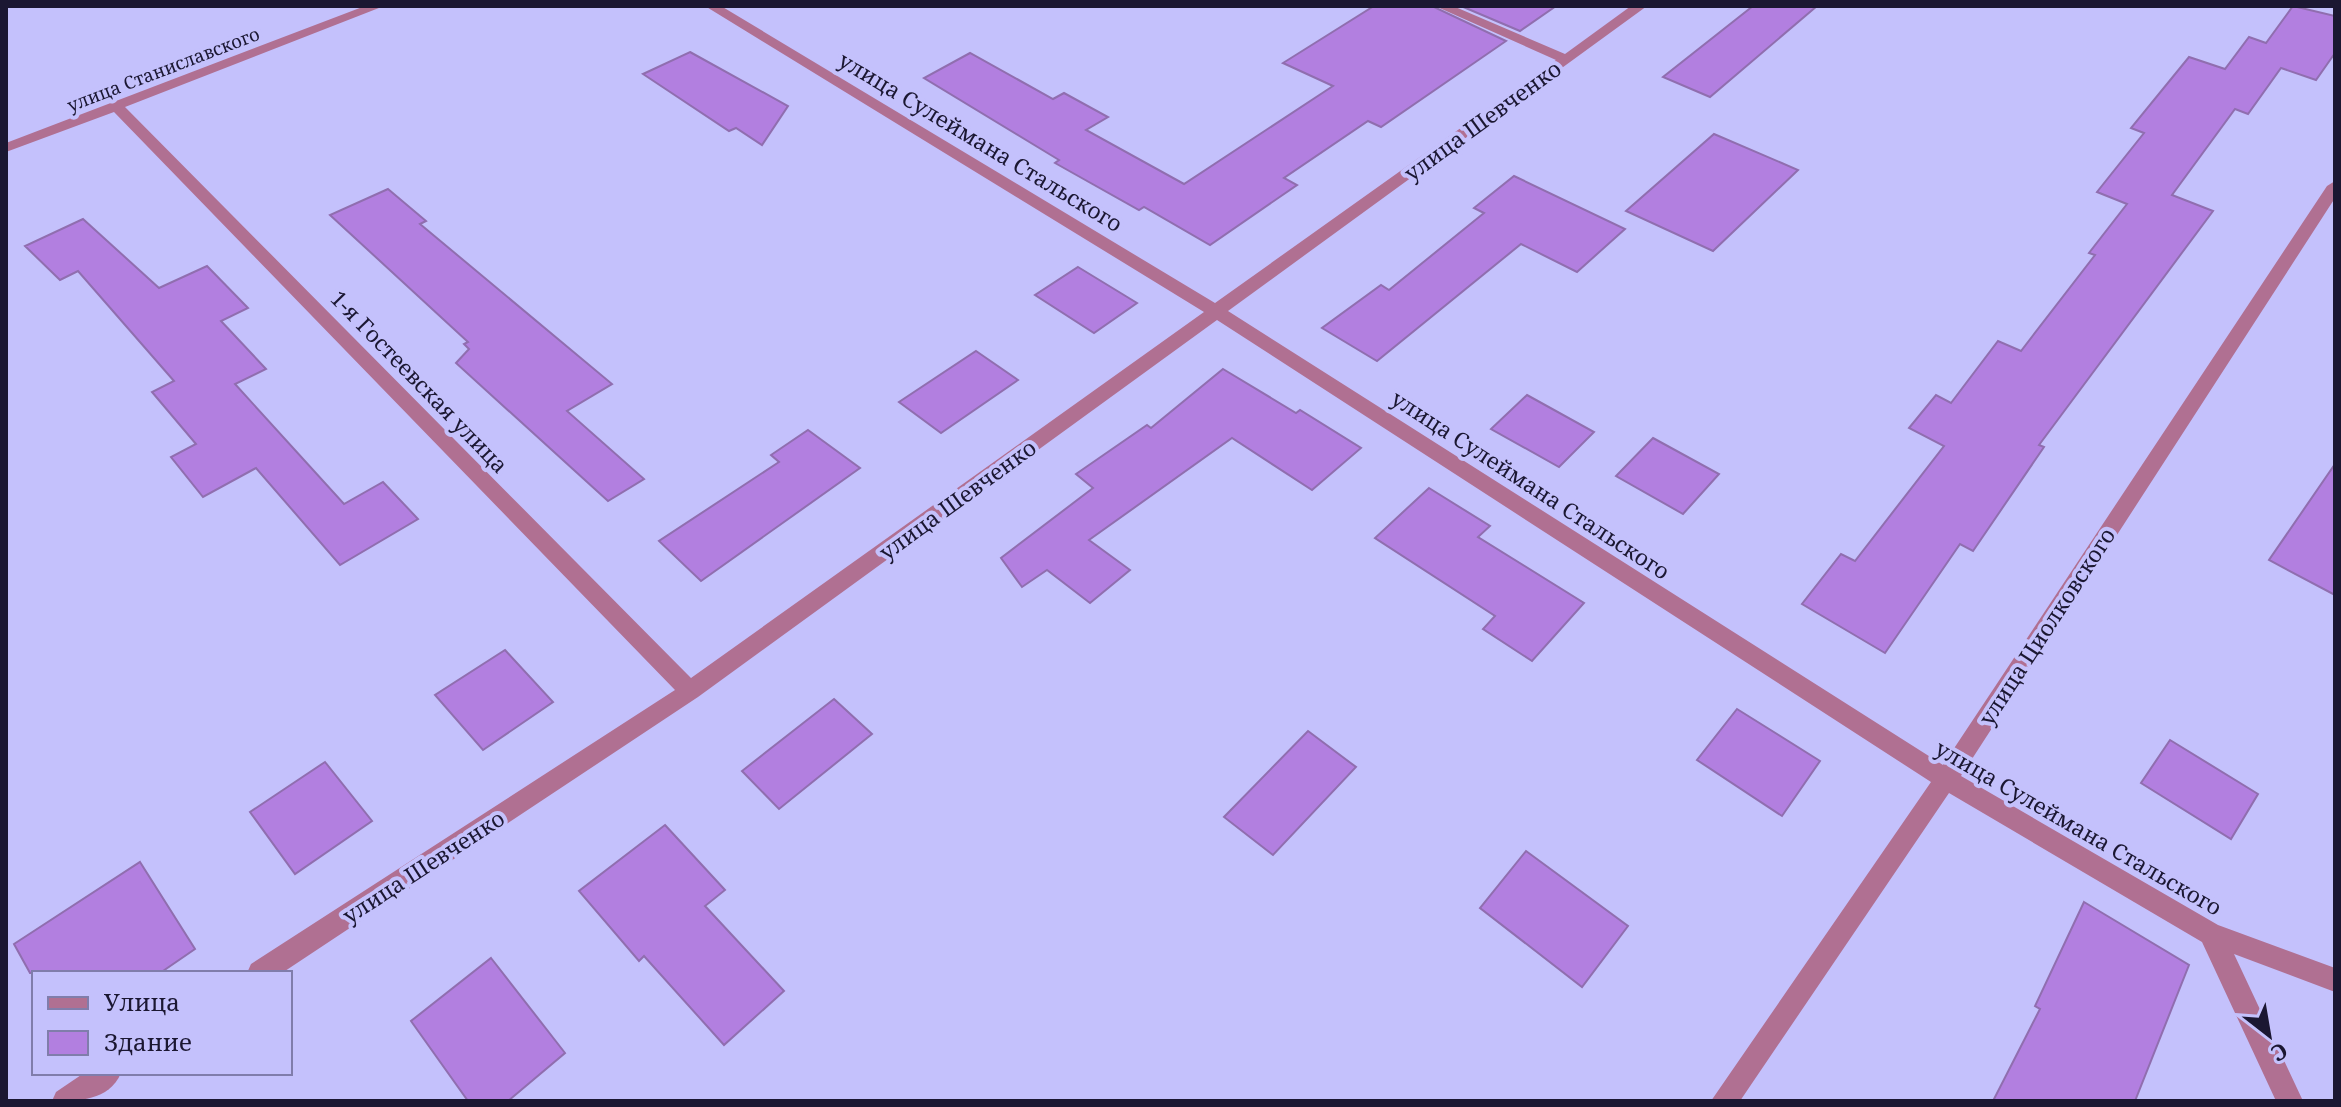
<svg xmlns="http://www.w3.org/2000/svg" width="2341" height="1107" font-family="'Noto Serif',serif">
	<rect width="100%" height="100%" fill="#c4c1fc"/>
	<g fill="#b27fe0" stroke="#906eaf" stroke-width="2">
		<polygon points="1374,6 1432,6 1506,41 1381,127 1368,121 1284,178 1297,185 1210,245 1144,207 1139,210 1055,163 1059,160 924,78 970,53 1053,99 1064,93 1108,117 1086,130 1184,184 1333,86 1283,63"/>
		<polygon points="1461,6 1556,6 1520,31"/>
		<polygon points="1753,6 1817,6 1710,97 1663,77"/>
		<polygon points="2293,6 2335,16 2335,53 2316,80 2281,68 2248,114 2235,109 2172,195 2213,211 2039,445 2044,447 1973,551 1960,544 1885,653 1802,604 1841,554 1855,561 1944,446 1909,428 1936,395 1951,403 1998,341 2021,351 2095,255 2089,253 2127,204 2097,192 2144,133 2131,128 2189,57 2225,69 2249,37 2266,43"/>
		<polygon points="690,52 788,106 762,145 736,128 729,131 643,74"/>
		<polygon points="1714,134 1798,170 1713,251 1626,211"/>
		<polygon points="1514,176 1625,229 1577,272 1521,244 1377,361 1322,328 1381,285 1389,290 1484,213 1474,208"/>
		<polygon points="388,189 426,221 420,224 612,384 567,411 644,479 608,501 456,363 469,349 464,344 468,342 330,215"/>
		<polygon points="83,219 159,288 207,266 248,308 221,321 266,369 235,384 344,504 383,482 418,519 340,565 256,468 203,497 171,457 196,444 152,392 174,381 78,271 60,280 25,246"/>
		<polygon points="1078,267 1137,303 1094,333 1035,295"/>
		<polygon points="976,351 1018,380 941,433 899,402"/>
		<polygon points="1223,369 1296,413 1300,410 1361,448 1312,490 1232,438 1089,540 1130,570 1090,603 1047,570 1022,587 1001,558 1093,488 1076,474 1147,425 1151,428"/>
		<polygon points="1527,395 1594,432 1559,467 1491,429"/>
		<polygon points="808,430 860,468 701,581 659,541 779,462 771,455"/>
		<polygon points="1653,438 1719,474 1683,514 1616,476"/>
		<polygon points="2335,464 2335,595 2269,560"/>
		<polygon points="1429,488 1490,526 1478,537 1584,603 1532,661 1483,629 1495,616 1375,538"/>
		<polygon points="505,650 553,702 483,750 435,695"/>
		<polygon points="834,699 872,734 779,809 742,771"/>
		<polygon points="1737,709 1820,761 1782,816 1697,760"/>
		<polygon points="1308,731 1356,767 1273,855 1224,817"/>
		<polygon points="2170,740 2258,794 2231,839 2141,783"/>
		<polygon points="325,762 372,821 295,874 250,812"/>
		<polygon points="665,825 725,890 705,906 784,991 724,1045 644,956 639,961 579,891"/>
		<polygon points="1526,851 1628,926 1582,987 1480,908"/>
		<polygon points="140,862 195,949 160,973 30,973 14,944"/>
		<polygon points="2084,902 2189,965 2135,1101 1993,1101 2040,1009 2035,1006"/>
		<polygon points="491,958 565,1053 508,1101 468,1101 411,1021"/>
	</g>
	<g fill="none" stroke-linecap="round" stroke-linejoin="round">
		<g fill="#b07092" fill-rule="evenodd">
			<polygon points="365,6 384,6 125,107 691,678 1204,312 705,6 721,6 1215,303 1556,60 1435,6 1453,6 1565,54 1631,6 1647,6 1228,311 1943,765 2327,186 2335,181 2335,198 1961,776 2218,925 2335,968 2335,992 2234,954 2303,1101 2276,1101 2202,942 1949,793 1740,1101 1711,1101 1931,782 1217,320 698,697 282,973 247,973 251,964 675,690 114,112 6,152 6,143"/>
			<path d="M84,1073H121C109,1101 78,1101 52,1101L56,1092Z"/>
		</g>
	</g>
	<g text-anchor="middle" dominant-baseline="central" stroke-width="8" stroke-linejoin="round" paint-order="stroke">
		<g font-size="18" fill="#1b1732" stroke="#c4c1fc">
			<text transform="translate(163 69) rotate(-21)">улица Станиславского</text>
		</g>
		<g font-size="22" fill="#1b1732" stroke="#c4c1fc">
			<text transform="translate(1482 120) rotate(-36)">улица Шевченко</text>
			<text transform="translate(981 141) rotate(31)">улица Сулеймана Стальского</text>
			<text transform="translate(420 381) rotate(46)">1-я Гостеевская улица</text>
			<text transform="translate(1531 484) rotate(33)">улица Сулеймана Стальского</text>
			<text transform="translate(957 499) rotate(-36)">улица Шевченко</text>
			<text transform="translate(2046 626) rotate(-57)">улица Циолковского</text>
			<text transform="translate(2079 827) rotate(30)">улица Сулеймана Стальского</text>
			<text transform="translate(423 866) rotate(-33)">улица Шевченко</text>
		</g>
	</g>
	<rect width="2341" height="1107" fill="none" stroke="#1b1732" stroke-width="16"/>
	<rect x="32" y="971" width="260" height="104" fill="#c4c1fc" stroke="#807dab" stroke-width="2"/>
	<rect x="48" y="997" width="40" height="12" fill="#b07092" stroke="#807dab" stroke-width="2"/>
	<text x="104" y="1011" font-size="24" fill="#1b1732">Улица</text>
	<rect x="48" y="1031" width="40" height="24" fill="#b27fe0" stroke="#807dab" stroke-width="2"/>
	<text x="104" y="1051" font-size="24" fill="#1b1732">Здание</text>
	<g transform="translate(2269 1035) rotate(149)" stroke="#c4c1fc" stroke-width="6" paint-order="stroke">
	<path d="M0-6L14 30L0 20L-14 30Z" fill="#1b1732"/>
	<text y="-12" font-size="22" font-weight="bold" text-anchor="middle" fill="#1b1732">С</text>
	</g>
</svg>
